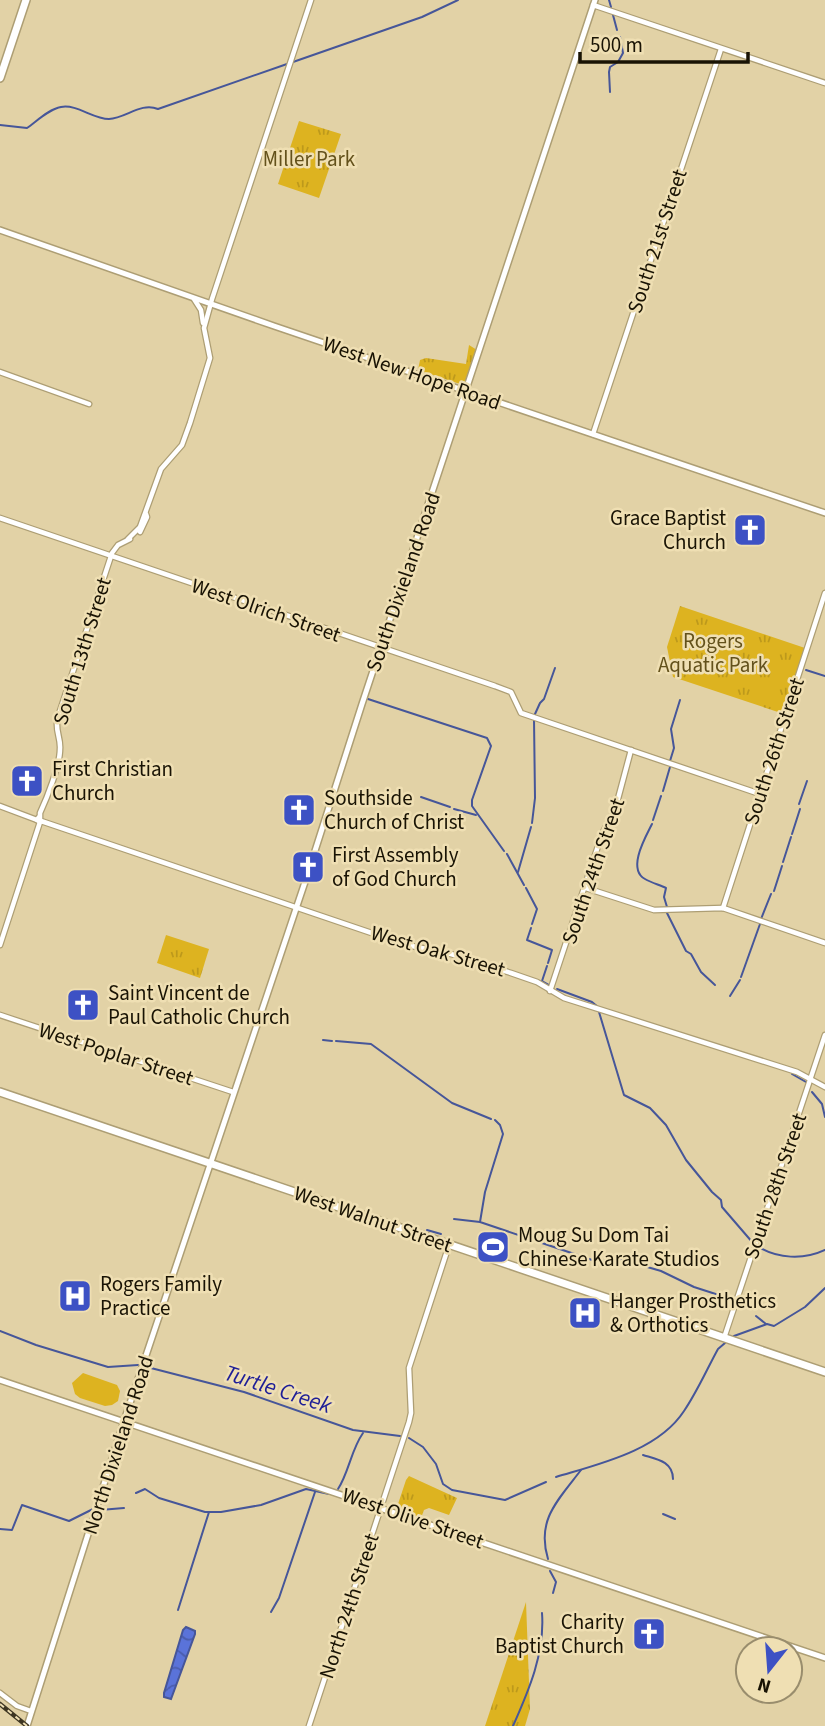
<svg xmlns="http://www.w3.org/2000/svg" width="825" height="1726" font-family="'Source Sans 3',sans-serif">
	<defs>
		<pattern id="park-tufts" width="24" height="20" patternUnits="userSpaceOnUse" patternTransform="scale(1.75)"><rect width="24" height="20" fill="#ddb320"/><path d="M3 7l-1-3M5 7V3M7 7l1-3M15 17l-1-3M17 17v-4M19 17l1-3" fill="none" stroke="#bd991b"/></pattern>
		<pattern id="water-waves" width="16" height="10" patternUnits="userSpaceOnUse" patternTransform="scale(1.75)"><rect width="16" height="10" fill="#5a73d9"/><path d="M0 5q4-4 8 0t8 0" fill="none" stroke="#4a5dae"/></pattern>
	</defs>
	<rect width="100%" height="100%" fill="#e2d2a6"/>
	<polygon fill="#ddb320" points="83,1373 117,1385 120,1391 118,1401 112,1405 105,1406 80,1398 75,1394 72,1383"/>
	<g fill="url(#park-tufts)">
		<polygon points="299,121 341,134 319,198 278,184"/>
		<polygon points="469,345 477,350 466,383 463,385 418,370 420,360 426,358 466,364"/>
		<polygon points="680,606 805,648 784,714 673,677 667,647"/>
		<polygon points="166,935 209,949 200,978 157,963"/>
		<polygon points="409,1476 457,1498 449,1515 429,1508 424,1510 421,1518 396,1510 406,1480"/>
		<polygon points="526,1602 530,1709 525,1726 485,1726"/>
	</g>
	<polygon fill="url(#water-waves)" stroke="#465699" stroke-width="2" points="186,1627 195,1631 195,1634 171,1699 164,1697 164,1693 183,1630"/>
	<g fill="none" stroke-linecap="round" stroke-linejoin="round">
		<g stroke="#465699" stroke-width="2">
			<polyline points="609,0 611,7"/>
			<polyline points="613,15 617,30"/>
			<polyline points="293,62 422,17 458,0"/>
			<polyline points="610,92 609,72 610,67 618,62 623,53 620,37"/>
			<path d="M0,125L27,128C37,121 49,109 61,107C77,104 93,119 109,119C126,118 141,102 158,109L287,64"/>
			<polyline points="806,670 825,676"/>
			<polyline points="368,699 487,738 491,746 472,800 472,806 504,851"/>
			<polyline points="535,714 540,703 544,699 555,668"/>
			<polyline points="670,761 674,748 671,729 680,700"/>
			<polyline points="663,791 670,767"/>
			<polyline points="421,797 450,807"/>
			<polyline points="799,804 807,781"/>
			<polyline points="454,809 476,815"/>
			<polyline points="653,820 661,796"/>
			<polyline points="532,823 535,798 534,719"/>
			<path d="M652,824C645,838 627,869 645,879C652,883 660,885 666,888L664,897L667,907"/>
			<polyline points="792,834 800,809"/>
			<polyline points="507,854 524,885"/>
			<polyline points="783,862 791,837"/>
			<polyline points="518,872 531,827"/>
			<polyline points="526,888 537,909 532,924"/>
			<polyline points="774,891 782,866"/>
			<polyline points="667,913 686,951 691,954 701,972 715,985"/>
			<polyline points="761,919 771,894"/>
			<polyline points="531,928 527,940 552,950 548,963"/>
			<polyline points="547,966 542,981 549,985"/>
			<polyline points="741,977 760,924"/>
			<polyline points="557,989 592,1002 598,1007"/>
			<polyline points="730,996 740,980"/>
			<polyline points="599,1012 624,1095 650,1108 666,1125 686,1160 712,1192 721,1200 722,1207 753,1243"/>
			<polyline points="323,1040 332,1041"/>
			<polyline points="336,1041 371,1044 452,1103 491,1119"/>
			<polyline points="792,1074 806,1082"/>
			<polyline points="812,1092 822,1104 825,1117"/>
			<polyline points="495,1120 500,1125 503,1134 485,1192 480,1222 539,1242"/>
			<polyline points="454,1219 480,1222"/>
			<polyline points="427,1230 441,1234"/>
			<polyline points="542,1243 601,1263 609,1257 613,1257 661,1271 694,1287 728,1298 733,1305"/>
			<path d="M757,1246C777,1259 804,1260 825,1250"/>
			<polyline points="756,1316 766,1324"/>
			<polyline points="0,1331 36,1345 108,1367 138,1365"/>
			<polyline points="734,1336 767,1324 774,1326 805,1307 825,1288"/>
			<polyline points="147,1367 244,1392 353,1430 400,1436"/>
			<polyline points="409,1438 423,1447 436,1464 443,1484 452,1490 505,1500 546,1482"/>
			<path d="M643,1455C656,1459 673,1461 673,1479"/>
			<path d="M556,1477C599,1464 658,1451 684,1411C697,1392 707,1369 718,1349L725,1343"/>
			<path d="M338,1489C349,1472 351,1450 363,1433"/>
			<polyline points="136,1493 145,1489 159,1498 205,1512 221,1512 261,1505 306,1489 329,1494"/>
			<polyline points="100,1510 124,1508"/>
			<polyline points="663,1514 675,1519"/>
			<polyline points="0,1529 12,1530 22,1505 69,1521 93,1509"/>
			<path d="M548,1559C536,1520 558,1500 581,1470"/>
			<polyline points="550,1571 556,1582 553,1593"/>
			<polyline points="178,1610 209,1512"/>
			<polyline points="271,1612 279,1598 315,1492"/>
			<path d="M513,1726C529,1690 545,1653 542,1613"/>
		</g>
		<defs>
			<g id="tertiary">
				<polyline points="593,5 825,83"/>
				<polyline points="194,299 201,310 203,323"/>
				<polyline points="0,372 89,404"/>
				<polyline points="593,434 721,49"/>
				<polyline points="0,518 495,686 511,692 521,713 760,794"/>
				<polyline points="140,532 147,517 146,514"/>
				<polyline points="128,539 140,527 161,469 182,445 190,423 210,358 204,328 212,299 311,0"/>
				<polyline points="0,806 37,820"/>
				<path d="M39,817L37,820L40,822V813C47,798 60,765 60,749C61,737 54,729 58,717L112,553L118,545L130,539"/>
				<polyline points="41,821 407,945 451,954 511,973 537,982 564,998 797,1072 825,1087"/>
				<polyline points="586,888 654,910 723,908 825,943"/>
				<polyline points="723,908 825,593"/>
				<polyline points="0,945 40,822"/>
				<polyline points="550,991 602,834 615,810 631,750"/>
				<polyline points="0,1015 233,1092"/>
				<polyline points="724,1338 825,1035"/>
				<polyline points="0,1693 17,1706 31,1711"/>
				<polyline points="309,1726 409,1422 411,1413 409,1368 449,1245"/>
			</g>
			<g id="secondary">
				<polyline points="0,230 274,326 825,513"/>
				<polyline points="0,1380 825,1658"/>
				<polyline points="27,1726 125,1418 306,879 362,704 595,0"/>
			</g>
			<g id="primary">
				<polyline points="0,78 26,0"/>
				<polyline points="0,1092 825,1372"/>
			</g>
		</defs>
		<use href="#tertiary" stroke="#ad9e74" stroke-width="7"/>
		<use href="#secondary" stroke="#ad9e74" stroke-width="8"/>
		<use href="#primary" stroke="#ad9e74" stroke-width="10"/>
		<use href="#tertiary" stroke="#fff" stroke-width="4.5"/>
		<use href="#secondary" stroke="#fff" stroke-width="5"/>
		<use href="#primary" stroke="#fff" stroke-width="7"/>
		<defs>
			<polyline id="rail" points="0,1704 27,1726"/>
		</defs>
		<use href="#rail" stroke="#3e3622" stroke-width="4.5"/>
		<use href="#rail" stroke="#efdfb3" stroke-width="2" stroke-dasharray="5" stroke-linecap="butt"/>
	</g>
	<defs>
		<symbol id="church-square" viewBox="-11 -11 22 22"><rect x="-9" y="-9" width="18" height="18" rx="4" fill="#3d51c4" stroke="#efdfb3"/><path d="M-1.2-6h2.4v3.5h3.3v2.4h-3.3V6h-2.4V-.1h-3.3v-2.4h3.3Z" fill="#fff"/></symbol>
		<symbol id="stadium-square" viewBox="-11 -11 22 22"><rect x="-9" y="-9" width="18" height="18" rx="4" fill="#3d51c4" stroke="#efdfb3"/><path d="M0-5a6.5 5 0 1 0 0 10a6.5 5 0 1 0 0-10ZM-3.5-1.8h7v3.6h-7Z" fill="#fff"/></symbol>
		<symbol id="hospital-square" viewBox="-11 -11 22 22"><rect x="-9" y="-9" width="18" height="18" rx="4" fill="#3d51c4" stroke="#efdfb3"/><path d="M-5-5h3v3.5h4V-5h3V5h-3V1.5h-4V5h-3Z" fill="#fff"/></symbol>
	</defs>
	<g fill-rule="evenodd">
		<use href="#church-square" x="731" y="511" width="38" height="38"/>
		<use href="#church-square" x="8" y="762" width="38" height="38"/>
		<use href="#church-square" x="280" y="791" width="38" height="38"/>
		<use href="#church-square" x="289" y="848" width="38" height="38"/>
		<use href="#church-square" x="64" y="986" width="38" height="38"/>
		<use href="#stadium-square" x="474" y="1228" width="38" height="38"/>
		<use href="#hospital-square" x="56" y="1277" width="38" height="38"/>
		<use href="#hospital-square" x="566" y="1294" width="38" height="38"/>
		<use href="#church-square" x="630" y="1615" width="38" height="38"/>
	</g>
	<g text-anchor="middle" dominant-baseline="central" stroke-width="5" stroke-linejoin="round" paint-order="stroke">
		<g font-size="21" fill="#63511b" stroke="#efdfb3">
			<text x="309" y="159">Miller Park</text>
			<text x="713" y="641">Rogers<tspan x="713" dy="24">Aquatic Park</tspan></text>
		</g>
		<g font-size="21" fill="#191304" stroke="#efdfb3">
			<text transform="translate(657 241) rotate(-72)">South 21st Street</text>
			<text transform="translate(412 373) rotate(19)">West New Hope Road</text>
			<text transform="translate(403 582) rotate(-71)">South Dixieland Road</text>
			<text transform="translate(266 610) rotate(19)">West Olrich Street</text>
			<text transform="translate(82 651) rotate(-73)">South 13th Street</text>
			<text transform="translate(774 751) rotate(-72)">South 26th Street</text>
			<text transform="translate(593 871) rotate(-71)">South 24th Street</text>
			<text transform="translate(438 951) rotate(16)">West Oak Street</text>
			<text transform="translate(116 1054) rotate(18)">West Poplar Street</text>
			<text transform="translate(775 1186) rotate(-71)">South 28th Street</text>
			<text transform="translate(373 1219) rotate(19)">West Walnut Street</text>
			<text transform="translate(118 1445) rotate(-72)">North Dixieland Road</text>
			<text transform="translate(413 1518) rotate(19)">West Olive Street</text>
			<text transform="translate(349 1606) rotate(-72)">North 24th Street</text>
		</g>
		<g font-size="21" fill="#191304" stroke="#efdfb3" text-anchor="start">
			<text x="726" y="518" text-anchor="end">Grace Baptist<tspan x="726" dy="24">Church</tspan></text>
			<text x="52" y="769">First Christian<tspan x="52" dy="24">Church</tspan></text>
			<text x="324" y="798">Southside<tspan x="324" dy="24">Church of Christ</tspan></text>
			<text x="332" y="855">First Assembly<tspan x="332" dy="24">of God Church</tspan></text>
			<text x="108" y="993">Saint Vincent de<tspan x="108" dy="24">Paul Catholic Church</tspan></text>
			<text x="518" y="1235">Moug Su Dom Tai<tspan x="518" dy="24">Chinese Karate Studios</tspan></text>
			<text x="100" y="1284">Rogers Family<tspan x="100" dy="24">Practice</tspan></text>
			<text x="610" y="1301">Hanger Prosthetics<tspan x="610" dy="24">&amp; Orthotics</tspan></text>
			<text x="624" y="1622" text-anchor="end">Charity<tspan x="624" dy="24">Baptist Church</tspan></text>
		</g>
		<g font-size="23" font-style="italic" fill="#1e1e97" stroke="#efdfb3">
			<text transform="translate(278 1389) rotate(18)">Turtle Creek</text>
		</g>
	</g>
	<g transform="translate(769 1670) rotate(197)"><circle r="33" fill="#efdfb3" stroke="#998d6d" stroke-width="2"/>
	<path d="M0-5L12 26L0 18L-12 26Z" fill="#3d51c4"/>
	<text y="-10" font-size="19" font-weight="bold" text-anchor="middle" fill="#191304">N</text>
	</g>
	<path d="M580 52v10h168v-10" fill="none" stroke="#191304" stroke-width="3.5"/>
	<text x="590" y="52" font-size="21" fill="#191304" stroke="#efdfb3" stroke-width="5" paint-order="stroke">500 m</text>
</svg>
